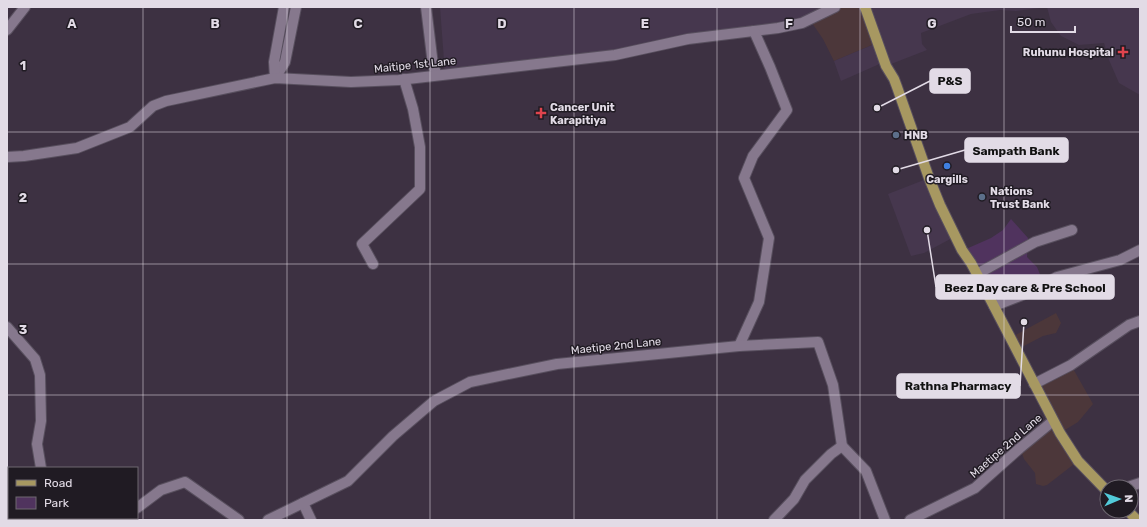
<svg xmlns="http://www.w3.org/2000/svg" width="1147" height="527" font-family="Rubik,sans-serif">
	<rect width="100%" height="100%" fill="#3d3142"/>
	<g fill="#4c373a">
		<polygon points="835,7 865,7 877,43 834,61 823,39 810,20"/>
		<polygon points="1056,313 1061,323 1056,333 1043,336 1020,348 1010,338"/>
		<polygon points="1071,365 1093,404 1078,422 1060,433 1078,461 1047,485 1043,486 1036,484 1035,473 1024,459 1020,448 1053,421 1034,384"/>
	</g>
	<g fill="#46374e">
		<polygon points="440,7 835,7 819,15 671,43 445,74"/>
		<polygon points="865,7 1140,7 1140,95 1119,83 1109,60 1104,43 1079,45 1061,36 1051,22 1047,7 1016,11 1000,10 971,14 921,33 922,44 927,50 886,66 884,62 841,81 834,61 877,43"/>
		<polygon points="929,178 956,236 924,253 911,256 888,194"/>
		<polygon points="1131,485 1140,495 1140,505 1130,514"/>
	</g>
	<polygon fill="#50335e" points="1011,219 1028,238 1027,257 1037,267 1044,284 994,306 966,249 991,238 1003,230"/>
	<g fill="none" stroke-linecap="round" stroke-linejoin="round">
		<defs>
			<g id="minor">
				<polyline points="426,7 433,65 437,75"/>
				<polyline points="7,30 25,7"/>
				<polyline points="275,78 285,62 296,7"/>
				<polyline points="275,78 274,62 284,7"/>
				<polyline points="7,157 24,156 77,148 130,127 153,106 166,101 275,78 351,82 399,80 615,55 688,39 778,28 802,23 835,7"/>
				<polyline points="373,264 362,244 420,189 420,147 413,109 404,79"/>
				<polyline points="977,274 1035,242 1072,230"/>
				<polyline points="994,306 1025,294 1057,277 1120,260 1140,250"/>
				<polyline points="7,327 35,359 40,375 41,421 37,444 41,468"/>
				<polyline points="739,346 759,302 769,238 744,178 753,156 787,110 770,67 754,31"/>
				<polyline points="1034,384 1071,365 1129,325 1140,321"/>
				<polyline points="1128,487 1140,483"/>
				<polyline points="303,503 311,520"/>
				<polyline points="137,508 161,490 185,482 239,520"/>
				<polyline points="58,518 59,520"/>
				<polyline points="121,520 124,518"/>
				<polyline points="268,520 348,481 393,436 434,401 470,382 557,364 739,346 818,342 833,385 842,446 866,471 885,520"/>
				<polyline points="774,520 794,499 805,480 831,454 842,446"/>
				<polyline points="910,520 975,488 1020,448 1053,421"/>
			</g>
			<g id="major">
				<polyline points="865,7 886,66 894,79 897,87 929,178 940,205 962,250 971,263 986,291 1060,433 1078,461 1107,491"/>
				<polyline points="1128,511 1137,520"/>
			</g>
		</defs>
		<use href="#minor" stroke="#584f5e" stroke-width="12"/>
		<use href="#major" stroke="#584f5e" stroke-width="12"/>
		<use href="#minor" stroke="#86788d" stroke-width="10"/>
		<use href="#major" stroke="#a79861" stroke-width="10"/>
	</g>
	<path fill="none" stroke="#e2dbe6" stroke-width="1" stroke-opacity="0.55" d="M143,7V520M287,7V520M430,7V520M574,7V520M717,7V520M860,7V520M1004,7V520M7,132H1140M7,264H1140M7,395H1140"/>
	<g fill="#e0444e" stroke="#201b23" stroke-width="1.5">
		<path d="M1121 46h4v4h4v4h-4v4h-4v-4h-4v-4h4z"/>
		<path d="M539 107h4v4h4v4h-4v4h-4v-4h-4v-4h4z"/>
	</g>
	<g fill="#5c6f8a" stroke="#201b23" stroke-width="1.5">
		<circle cx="896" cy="135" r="4"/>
		<circle cx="982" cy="197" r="4"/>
	</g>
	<circle fill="#3f7fe0" stroke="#201b23" stroke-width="1.5" cx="947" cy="166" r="4"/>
	<g text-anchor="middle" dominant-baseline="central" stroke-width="3" stroke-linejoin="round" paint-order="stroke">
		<g font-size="11" font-weight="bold" fill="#e2dbe6" stroke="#201b23" text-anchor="start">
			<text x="1114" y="52" text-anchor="end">Ruhunu Hospital</text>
			<text x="550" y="107">Cancer Unit<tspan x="550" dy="13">Karapitiya</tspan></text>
			<text x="904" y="135">HNB</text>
			<text x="947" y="179" text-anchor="middle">Cargills</text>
			<text x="990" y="191">Nations<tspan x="990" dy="13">Trust Bank</tspan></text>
		</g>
		<g font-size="11" fill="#e2dbe6" stroke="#201b23">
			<text transform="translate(415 65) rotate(-6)">Maitipe 1st Lane</text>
			<text transform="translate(616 346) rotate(-6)">Maetipe 2nd Lane</text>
			<text transform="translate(1006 446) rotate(-41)">Maetipe 2nd Lane</text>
		</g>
	</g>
	<g font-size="13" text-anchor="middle" font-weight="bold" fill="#e2dbe6" stroke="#201b23" stroke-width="3" stroke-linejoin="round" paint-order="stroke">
		<text x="72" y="28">A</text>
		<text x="215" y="28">B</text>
		<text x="358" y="28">C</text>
		<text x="502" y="28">D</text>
		<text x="645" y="28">E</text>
		<text x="789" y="28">F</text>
		<text x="932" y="28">G</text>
		<text x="23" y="70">1</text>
		<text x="23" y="202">2</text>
		<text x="23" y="334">3</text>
	</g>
	<path fill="none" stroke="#e2dbe6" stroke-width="1.5" d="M877 108L930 81M896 170L965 150M927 230L936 287M1024 322L1020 386"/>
	<g fill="#e2dbe6" stroke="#201b23" stroke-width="1.5">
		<circle cx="877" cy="108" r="4"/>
		<circle cx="896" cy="170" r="4"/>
		<circle cx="927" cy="230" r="4"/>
		<circle cx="1024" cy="322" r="4"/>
	</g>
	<g fill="#e2dbe6" stroke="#e2dbe6" stroke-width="1.5">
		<rect x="930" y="69" width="40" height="24" rx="4"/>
		<rect x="965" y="138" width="103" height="24" rx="4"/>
		<rect x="936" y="275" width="178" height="24" rx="4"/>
		<rect x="897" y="374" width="123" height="24" rx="4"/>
	</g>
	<g font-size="12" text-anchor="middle" font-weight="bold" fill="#111">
		<text x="950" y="85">P&amp;S</text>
		<text x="1016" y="155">Sampath Bank</text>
		<text x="1025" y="292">Beez Day care &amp; Pre School</text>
		<text x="958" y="390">Rathna Pharmacy</text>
	</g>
	<rect width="1147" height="527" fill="none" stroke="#e2dbe6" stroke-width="16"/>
	<rect x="8" y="467" width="130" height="52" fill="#201b23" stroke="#6e6871"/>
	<rect x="16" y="480" width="20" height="6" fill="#a79861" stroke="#6e6871"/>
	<text x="44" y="487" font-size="12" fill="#e2dbe6">Road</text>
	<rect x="16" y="497" width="20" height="12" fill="#50335e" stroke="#6e6871"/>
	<text x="44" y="507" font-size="12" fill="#e2dbe6">Park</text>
	<g transform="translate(1119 499) rotate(88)"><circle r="19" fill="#201b23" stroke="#6e6871"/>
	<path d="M0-3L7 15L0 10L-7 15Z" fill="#52cbd9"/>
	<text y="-6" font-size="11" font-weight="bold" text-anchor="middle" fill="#e2dbe6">N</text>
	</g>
	<path d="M1011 26v6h64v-6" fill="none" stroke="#e2dbe6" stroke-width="2"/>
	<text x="1017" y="26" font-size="12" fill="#e2dbe6" stroke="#201b23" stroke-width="3" paint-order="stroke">50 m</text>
</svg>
